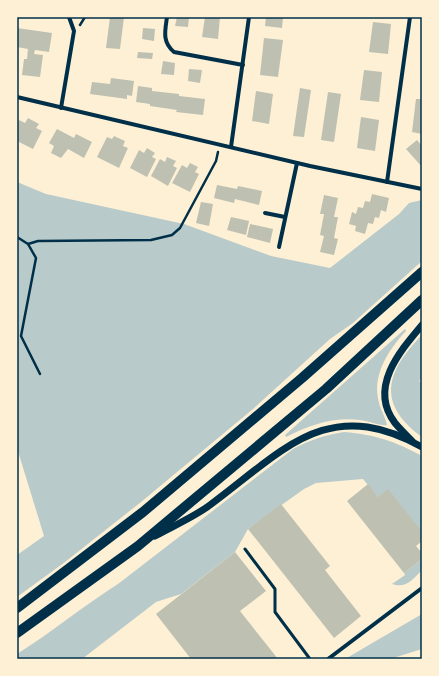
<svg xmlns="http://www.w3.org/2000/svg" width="439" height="676" font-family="'Playfair Display',serif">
	<rect width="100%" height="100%" fill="#fdf0d5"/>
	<g fill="#b9caca">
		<polygon points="17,182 46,194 184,224 271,256 330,268 399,214 409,203 422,200 422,261 353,323 330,339 253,409 141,502 65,562 17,597 17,555 44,536 17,448"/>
		<path d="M405,329L406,331C390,348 373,373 378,398C379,408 385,415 387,425C380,426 369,421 360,420C333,417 310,425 286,437L285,435Z"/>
		<path d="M422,335V378L419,381L422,384V437C376,403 386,372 422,335Z"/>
		<path d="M344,432C377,435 394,441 422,456V532L378,497L363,479L316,483L304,489L248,529L235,552L181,594L156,602L82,659H17V654C52,632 83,606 118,584L293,449C310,440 325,435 344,432Z"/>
		<path d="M422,559V570C413,579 406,589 392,584L405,575L404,573Z"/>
		<polygon points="422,614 422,649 390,659 345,659"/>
	</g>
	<g fill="#bec0b2">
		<polygon points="110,17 124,17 120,49 106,48"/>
		<polygon points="177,17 189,17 188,27 175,26"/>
		<polygon points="205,17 220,17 218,39 202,37"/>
		<polygon points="266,17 283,17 282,28 265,26"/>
		<polygon points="373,22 391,24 388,54 369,52"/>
		<polygon points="17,28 52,33 49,52 35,50 34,54 43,55 40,77 22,75 24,59 27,59 28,49 17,47"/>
		<polygon points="143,28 155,29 154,41 142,39"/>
		<polygon points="264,38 283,40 278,77 260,75"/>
		<polygon points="138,52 153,53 152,59 137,58"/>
		<polygon points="163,61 175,63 174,75 161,74"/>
		<polygon points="189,69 202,70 200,83 188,81"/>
		<polygon points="364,70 382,72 379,102 360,100"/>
		<polygon points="111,78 134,81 132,96 127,95 127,99 90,94 92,82 110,84"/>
		<polygon points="138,86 152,88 152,91 179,94 179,96 205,99 203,115 176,112 177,110 150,106 150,104 136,102"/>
		<polygon points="300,88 311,90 304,137 293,136"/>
		<polygon points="256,91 273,94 269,124 252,121"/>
		<polygon points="328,92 341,94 334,142 321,140"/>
		<polygon points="416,99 422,99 422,134 412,132"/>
		<polygon points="361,117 379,120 375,151 357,148"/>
		<polygon points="28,118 39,124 36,128 42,131 33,149 17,141 17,124 19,120 25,123"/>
		<polygon points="57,129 74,138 76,134 92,142 84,158 68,149 61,158 51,153 54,146 49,143"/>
		<polygon points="114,136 125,141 123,146 128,148 119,168 97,157 107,137 112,139"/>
		<polygon points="417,140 422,146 422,167 406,149"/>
		<polygon points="147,148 155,153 152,157 156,159 147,177 130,168 139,150 144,153"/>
		<polygon points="167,157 176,161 173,166 177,168 168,186 151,176 160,159 165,162"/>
		<polygon points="190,163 198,167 195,172 199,174 190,192 172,183 182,165 187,168"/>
		<polygon points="217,185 237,189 238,186 262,191 259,205 235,199 234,203 214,198"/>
		<polygon points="372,194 389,198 386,212 381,210 379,218 375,217 373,224 368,223 365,234 355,231 356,226 349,224 352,212 356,214 358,207 363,208 365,201 370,202"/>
		<polygon points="324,195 338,198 334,217 338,217 334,238 338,239 334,255 320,252 324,236 320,235 324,214 320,214"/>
		<polygon points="201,202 213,204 209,226 196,223"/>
		<polygon points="231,217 249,221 246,235 227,230"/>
		<polygon points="250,224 273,229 270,243 247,237"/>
		<polygon points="368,484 378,497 388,489 422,532 422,541 416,546 422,553 422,559 404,573 347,501"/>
		<polygon points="281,504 330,566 325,570 361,616 334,638 248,529"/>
		<polygon points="235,552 266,591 240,611 278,659 191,659 156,614"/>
	</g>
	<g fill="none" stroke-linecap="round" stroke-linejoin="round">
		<g stroke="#003049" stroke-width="2.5">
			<polyline points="80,25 85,17"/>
			<polyline points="17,237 28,244 36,258 21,336 40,374"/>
			<polyline points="28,244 38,241 151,240 172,235 180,228 216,161 218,152"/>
		</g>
		<polyline stroke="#003049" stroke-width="3" points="245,549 275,589 275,612 310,659"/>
		<g stroke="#003049" stroke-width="4">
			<path d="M167,17C165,31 162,42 174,52L243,65"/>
			<polyline points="17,97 310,166 422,189"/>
			<polyline points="61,108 74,31 69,17"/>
			<polyline points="231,147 249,17"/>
			<polyline points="387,182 410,17"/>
			<polyline points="265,213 285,217"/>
			<polyline points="279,247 297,163"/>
			<polyline points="328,659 422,588"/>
		</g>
		<g stroke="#003049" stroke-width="7">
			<path d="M412,441C406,435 400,429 395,423C368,388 400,351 422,325"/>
			<path d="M155,536C173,526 194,517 210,505C283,451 327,394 422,447"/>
		</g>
		<g stroke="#003049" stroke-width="10">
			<polyline points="17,608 143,512 302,378 422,272"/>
			<polyline points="17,633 138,546 326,389 422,300"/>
		</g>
	</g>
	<rect width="439" height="676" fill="none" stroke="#fdf0d5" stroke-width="36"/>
	<rect x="18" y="18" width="403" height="640" fill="none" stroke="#003049" stroke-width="1.5"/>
</svg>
